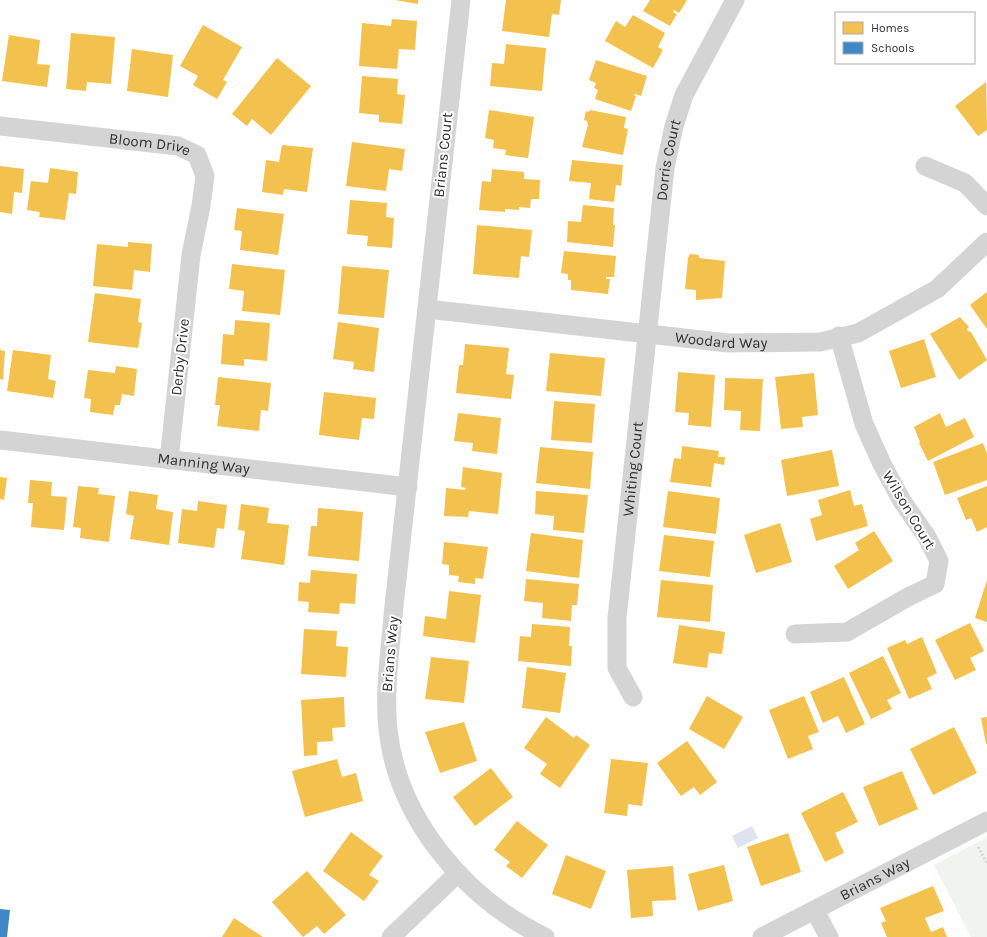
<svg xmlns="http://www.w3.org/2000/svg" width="987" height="937" font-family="Karla,sans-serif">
	<rect width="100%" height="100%" fill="#fff"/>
	<polygon fill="#f0f4ee" points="987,837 987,937 971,937 934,865"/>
	<polygon fill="#dde3f0" points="752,826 758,838 738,848 732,836"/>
	<g fill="#f2c14e">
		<polygon points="395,0 418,0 418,4"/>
		<polygon points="506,0 561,0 559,15 552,14 549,37 502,31"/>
		<polygon points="650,0 687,0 679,13 674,10 673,12 677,14 670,26 643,11"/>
		<polygon points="633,15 665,33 658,47 663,50 653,68 605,41 616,21 625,27"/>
		<polygon points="392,19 417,21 415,50 399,49 397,69 359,66 362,23 391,26"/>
		<polygon points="203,25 242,47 223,80 227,82 217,99 193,85 198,76 180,66"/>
		<polygon points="71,33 115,37 111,84 87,82 86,91 66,89"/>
		<polygon points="9,35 40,40 37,64 50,65 47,87 2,81"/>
		<polygon points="506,44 546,48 542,91 490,86 492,63 504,64"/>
		<polygon points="132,49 173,55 168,97 127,91"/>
		<polygon points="277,58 311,86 271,135 252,119 247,126 232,114"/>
		<polygon points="596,60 647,76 641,96 635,94 634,96 636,96 631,111 595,99 598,90 594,88 596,83 589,80"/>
		<polygon points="362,76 398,79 397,94 405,95 402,124 379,122 379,115 359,113"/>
		<polygon points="986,82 987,130 978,136 955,106"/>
		<polygon points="489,110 534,117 528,158 505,155 506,150 493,148 494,140 485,138"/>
		<polygon points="590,110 626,117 624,128 628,129 623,155 582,147 588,125 587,121 584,120 586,111 589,112"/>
		<polygon points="352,142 405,149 402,171 389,169 386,191 346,186"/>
		<polygon points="282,145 313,148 307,192 284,189 283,195 262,192 266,160 279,162"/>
		<polygon points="572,160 623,165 621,186 616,185 614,202 589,199 591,183 569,181"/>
		<polygon points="0,166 24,169 22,193 14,192 12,214 0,212"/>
		<polygon points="50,168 78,172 76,194 69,193 65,220 39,217 40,212 27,210 31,181 48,183"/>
		<polygon points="492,169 524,172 524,179 540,180 539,199 531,199 530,208 519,207 519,210 505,209 505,212 479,210 482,181 491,182"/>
		<polygon points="350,200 387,203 386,217 394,218 392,248 367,246 368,236 347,234"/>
		<polygon points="583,205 614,208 613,225 615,225 613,247 567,242 568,221 581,222"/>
		<polygon points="237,208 284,214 278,255 240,250 242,231 234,230"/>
		<polygon points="477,225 532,230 529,257 521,256 519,278 473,274"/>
		<polygon points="128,242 152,244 150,272 134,270 132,290 93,286 97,244 128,247"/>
		<polygon points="564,251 616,256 614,277 606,277 606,279 610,279 608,294 571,290 571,280 568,280 568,274 561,273"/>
		<polygon points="690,254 699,255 699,258 725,261 722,298 696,300 696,290 685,289 688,258"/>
		<polygon points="232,264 285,270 280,315 242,311 244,291 229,289"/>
		<polygon points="342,266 389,270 384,318 338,314"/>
		<polygon points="987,292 987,329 970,305"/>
		<polygon points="95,293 141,299 138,322 142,323 138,348 88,342"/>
		<polygon points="960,317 969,327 967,329 968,331 971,332 987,360 959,380 930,334"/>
		<polygon points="235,320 270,323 267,361 244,359 244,366 221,364 223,334 234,335"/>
		<polygon points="338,322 379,328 374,372 353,369 354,362 333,359"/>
		<polygon points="924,339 936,377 901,388 889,351"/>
		<polygon points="465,344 509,348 506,374 514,375 511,399 456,393 459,365 463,365"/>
		<polygon points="0,350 5,351 3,380 0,379"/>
		<polygon points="13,350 51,355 48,379 56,381 53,398 7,391"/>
		<polygon points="550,353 605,358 601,396 546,391"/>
		<polygon points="116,366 137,369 134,396 122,394 120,405 115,405 113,415 90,412 91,399 84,398 88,370 115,373"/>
		<polygon points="678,372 715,375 711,427 688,425 689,413 675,412"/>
		<polygon points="814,373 818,415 802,417 803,427 781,429 775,377"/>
		<polygon points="218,377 271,383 268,411 261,410 259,431 217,426 220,405 215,405"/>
		<polygon points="725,378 763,379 760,431 740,430 741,411 724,410"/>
		<polygon points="324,392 376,398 374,419 362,418 359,440 319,435"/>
		<polygon points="554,401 595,404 592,443 551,440"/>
		<polygon points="458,413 501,418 497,454 472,451 473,443 454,441"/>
		<polygon points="940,413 946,427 965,418 974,437 928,461 919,443 920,442 914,427"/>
		<polygon points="983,443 987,454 987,480 945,495 933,462"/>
		<polygon points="682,446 719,451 718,457 725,457 724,465 714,463 711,487 670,482 674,458 681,459"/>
		<polygon points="540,447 593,452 590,489 536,483"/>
		<polygon points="832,450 839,486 787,496 781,460"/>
		<polygon points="463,467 502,473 498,514 469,511 468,517 444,516 446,488 465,490 466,488 461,487"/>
		<polygon points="0,477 7,478 4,500 0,499"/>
		<polygon points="30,480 52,482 51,496 67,497 64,530 31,527 33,503 28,503"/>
		<polygon points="78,486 99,488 98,494 115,496 109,542 80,538 81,528 73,527"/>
		<polygon points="987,486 987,527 977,532 971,518 966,520 957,498"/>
		<polygon points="850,490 854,506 862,504 868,526 816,541 810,519 822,515 818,500"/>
		<polygon points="129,491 158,495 156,509 173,512 169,545 130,539 134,516 126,514"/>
		<polygon points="536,491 588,495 584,533 553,530 554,516 535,514"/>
		<polygon points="668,491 720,498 716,534 663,527"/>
		<polygon points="198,501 227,505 224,529 217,528 214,548 178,543 182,509 197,511"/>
		<polygon points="241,504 269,508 267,523 289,525 284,565 241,559 245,531 238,530"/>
		<polygon points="318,508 363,512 359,561 308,556 311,526 317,526"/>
		<polygon points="780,523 792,562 756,573 744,535"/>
		<polygon points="874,531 893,561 848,589 834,566 859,550 855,543"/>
		<polygon points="531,533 583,540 579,578 526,571"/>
		<polygon points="664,535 714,541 710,577 659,571"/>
		<polygon points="444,542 488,547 483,579 475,578 475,584 458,582 459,576 449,575 449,565 442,564"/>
		<polygon points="311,570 357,574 355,604 340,603 339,614 308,612 309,602 298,601 299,582 310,583"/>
		<polygon points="526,579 579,584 577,605 572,605 571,621 542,618 543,603 524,601"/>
		<polygon points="661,580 713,585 710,622 657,617"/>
		<polygon points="987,580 987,622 975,618"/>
		<polygon points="449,591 481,595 475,643 423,636 425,616 446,619"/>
		<polygon points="970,623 984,651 970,658 976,670 955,680 935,640"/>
		<polygon points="532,624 570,627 569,646 572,646 571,666 518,661 520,636 531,637"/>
		<polygon points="679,625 725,632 722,654 709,653 707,668 673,663"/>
		<polygon points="304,629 337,631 336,646 348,647 346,677 301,674"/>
		<polygon points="922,637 937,673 927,678 932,689 909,699 887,648 905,640 907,644"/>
		<polygon points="883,656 901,693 887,700 892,709 871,719 849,673"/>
		<polygon points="431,657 469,661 464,703 425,699"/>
		<polygon points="527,667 566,673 560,713 522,708"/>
		<polygon points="844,677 865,724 846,733 838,716 823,723 810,692"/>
		<polygon points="707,696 743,717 724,749 689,729"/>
		<polygon points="804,696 819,732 808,736 813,749 788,759 769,710"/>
		<polygon points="344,697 345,727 332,728 333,741 317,742 317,755 304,756 301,700"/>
		<polygon points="546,717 574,738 576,735 590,745 560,788 540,774 547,764 524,748"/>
		<polygon points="987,717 987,744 986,744 981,718"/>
		<polygon points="464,722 477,761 440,773 425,732"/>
		<polygon points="954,727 977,773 933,795 910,749"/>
		<polygon points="687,741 717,782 700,795 694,787 681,796 657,763"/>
		<polygon points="337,759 342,777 356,773 363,801 305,817 292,771"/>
		<polygon points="611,759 648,763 642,806 628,804 627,816 604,813"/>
		<polygon points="491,768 513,797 475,826 453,797"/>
		<polygon points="902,771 918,809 879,826 863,787"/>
		<polygon points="843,792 858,822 835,833 844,853 825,862 801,813"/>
		<polygon points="517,821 548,845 522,878 506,866 510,862 494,850"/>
		<polygon points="351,832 383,856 369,875 379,881 364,901 323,871"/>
		<polygon points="788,833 801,872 761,886 747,847"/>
		<polygon points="566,855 606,871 591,909 552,894"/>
		<polygon points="724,865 733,901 698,911 688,874"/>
		<polygon points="673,866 676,900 652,901 653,916 631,918 627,870"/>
		<polygon points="307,871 346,915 324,934 317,926 303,937 272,902"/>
		<polygon points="933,886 944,911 925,918 931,932 943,927 947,937 887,937 881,923 886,921 880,908"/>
		<polygon points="234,918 263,937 222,937"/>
	</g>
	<polygon fill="#3f88c5" points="0,909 10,910 7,937 0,937"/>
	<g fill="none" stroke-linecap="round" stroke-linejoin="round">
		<polyline stroke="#d4d4d4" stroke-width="2.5" stroke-dasharray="2 2" stroke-linecap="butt" points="978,847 987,863"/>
		<g stroke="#d4d4d4" stroke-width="19">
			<path d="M461,0L393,615C390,653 384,692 388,730C398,820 466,899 545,937"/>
			<path id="s1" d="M0,126L178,146L197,155L205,176L201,206L191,255L169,460"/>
			<polyline points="925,166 965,183 987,206"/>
			<path id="s2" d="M427,309L728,343L820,342L858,333L937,289L987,242"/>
			<path id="s3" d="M0,440L408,487"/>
			<polyline points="795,634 847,632 908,597 935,584 939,561 927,537 902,501 882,464 864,424 839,336"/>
			<path id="s4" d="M633,697L617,668V618L665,168L674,126L684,95L735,0"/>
			<polyline points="815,911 829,937"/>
			<polyline points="391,937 458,873"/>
			<path id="s5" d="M762,937L987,821"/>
		</g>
	</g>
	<g text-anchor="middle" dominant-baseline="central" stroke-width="4" stroke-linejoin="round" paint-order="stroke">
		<g font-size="15" fill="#303030" stroke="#fff">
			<text stroke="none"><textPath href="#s1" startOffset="151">Bloom Drive</textPath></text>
			<text transform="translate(443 155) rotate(-84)">Brians Court</text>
			<text stroke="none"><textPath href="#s4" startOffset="544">Dorris Court</textPath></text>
			<text stroke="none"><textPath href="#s2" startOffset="296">Woodard Way</textPath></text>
			<text transform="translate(180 357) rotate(-84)">Derby Drive</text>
			<text stroke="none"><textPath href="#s3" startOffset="205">Manning Way</textPath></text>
			<text stroke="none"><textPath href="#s4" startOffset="233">Whiting Court</textPath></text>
			<text transform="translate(909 510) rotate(59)">Wilson Court</text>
			<text transform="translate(390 654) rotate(-85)">Brians Way</text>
			<text stroke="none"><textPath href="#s5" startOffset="127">Brians Way</textPath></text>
		</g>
	</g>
	<rect x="835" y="12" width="140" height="52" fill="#ffffff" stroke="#acacac"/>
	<rect x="843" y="22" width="20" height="12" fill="#f2c14e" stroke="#acacac"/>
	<text x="871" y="32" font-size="12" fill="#303030">Homes</text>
	<rect x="843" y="42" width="20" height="12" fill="#3f88c5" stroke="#acacac"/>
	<text x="871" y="52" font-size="12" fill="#303030">Schools</text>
</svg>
